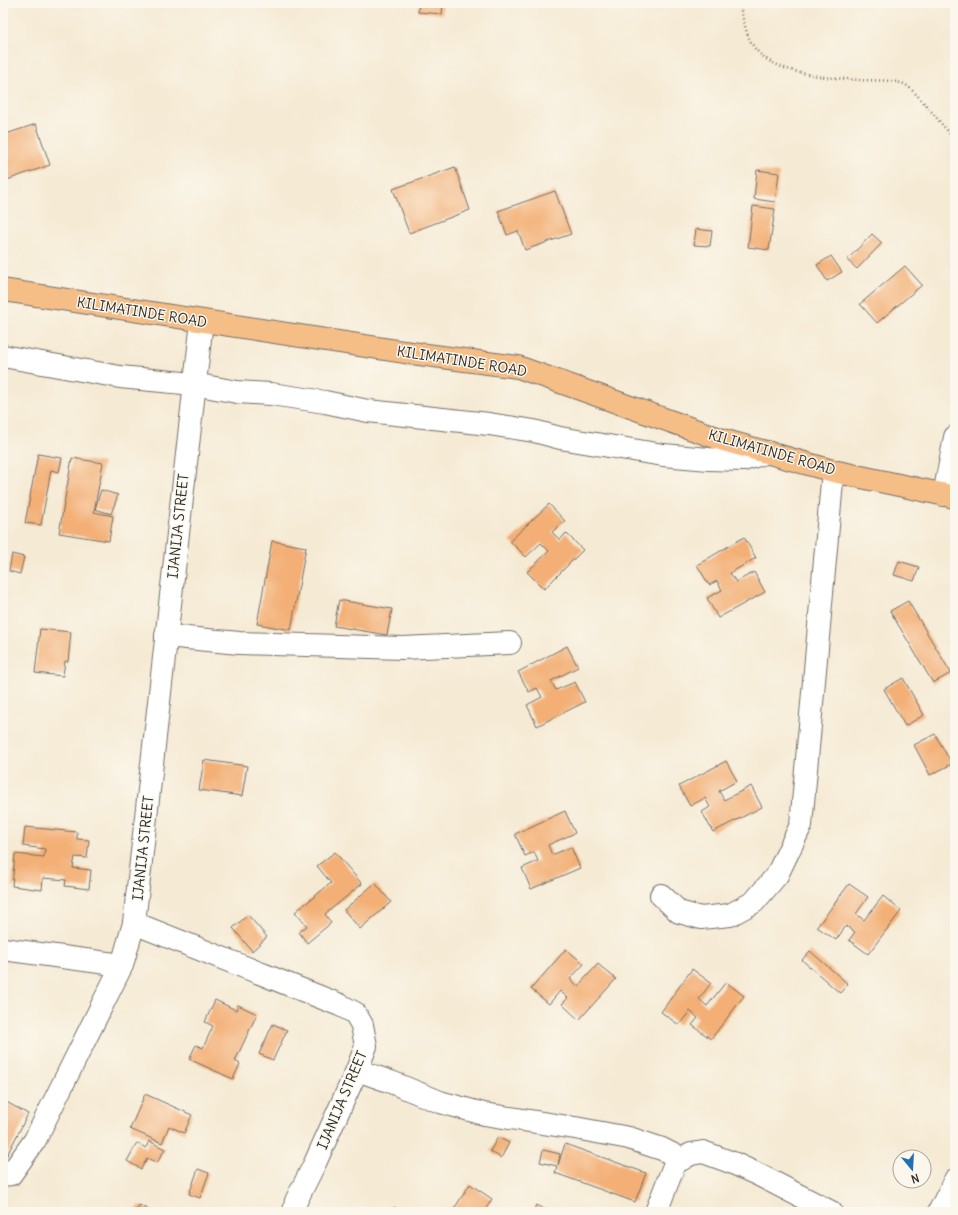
<svg xmlns="http://www.w3.org/2000/svg" width="958" height="1215" font-family="Delius,sans-serif">
	<rect width="100%" height="100%" fill="#fbf7ec"/>
	<filter id="ink" filterUnits="userSpaceOnUse"><feTurbulence type="fractalNoise" baseFrequency=".025" numOctaves="2"/><feDisplacementMap in="SourceGraphic" scale="8" xChannelSelector="R" yChannelSelector="G"/><feConvolveMatrix kernelMatrix="1 2 1 2 8 2 1 2 1" color-interpolation-filters="sRGB"/></filter>
	<filter id="wash" filterUnits="userSpaceOnUse"><feTurbulence type="fractalNoise" baseFrequency=".012" numOctaves="4" result="noise"/><feDisplacementMap in="SourceGraphic" scale="16" xChannelSelector="R" yChannelSelector="G"/><feGaussianBlur stdDeviation="0.9" result="paint"/><feColorMatrix in="noise" values="0 0 0 0 0 0 0 0 0 0 0 0 0 0 0 0 0 1.4 0 .05"/><feComposite in="paint" operator="in"/></filter>
	<g filter="url(#wash)">
		<rect width="100%" height="100%" fill="#f5ead4"/>
		<g id="blocks">
			<g fill="#f3af75">
				<polygon points="419,3 443,3 442,14 418,12"/>
				<polygon points="36,124 50,165 4,181 3,135"/>
				<polygon points="455,167 470,210 409,233 393,189"/>
				<polygon points="757,170 779,173 775,202 754,199"/>
				<polygon points="555,191 571,234 525,250 518,231 507,235 498,211"/>
				<polygon points="753,206 775,209 769,250 748,247"/>
				<polygon points="696,229 712,231 710,246 694,245"/>
				<polygon points="872,234 882,243 857,269 847,260"/>
				<polygon points="831,256 842,272 827,281 817,265"/>
				<polygon points="905,266 922,285 877,323 860,304"/>
				<polygon points="38,454 62,458 59,472 51,470 41,525 25,523"/>
				<polygon points="72,458 103,463 94,512 113,516 109,541 59,533"/>
				<polygon points="101,490 118,495 111,514 95,509"/>
				<polygon points="549,504 565,521 552,532 560,540 566,533 583,550 544,589 527,572 549,551 541,543 526,557 510,541"/>
				<polygon points="744,537 756,558 730,573 736,582 754,572 765,592 718,618 707,598 722,590 717,581 709,585 697,565"/>
				<polygon points="272,541 306,547 291,630 257,624"/>
				<polygon points="12,554 24,557 20,574 9,571"/>
				<polygon points="899,561 919,567 914,581 894,575"/>
				<polygon points="339,600 392,609 387,635 334,626"/>
				<polygon points="908,601 951,673 933,683 890,611"/>
				<polygon points="40,629 71,632 68,662 65,661 63,676 35,673"/>
				<polygon points="567,646 578,667 551,681 556,690 575,682 585,702 537,726 527,705 542,697 537,688 529,692 518,672"/>
				<polygon points="903,678 924,715 905,726 884,689"/>
				<polygon points="935,734 952,764 930,775 914,745"/>
				<polygon points="204,760 247,766 242,796 199,790"/>
				<polygon points="726,761 737,781 719,791 724,800 751,786 762,807 713,832 702,812 710,807 705,798 690,806 679,786"/>
				<polygon points="565,811 575,833 548,845 552,855 571,847 580,868 531,889 522,868 538,861 534,852 525,856 515,834"/>
				<polygon points="25,827 77,832 77,839 89,840 87,858 75,857 73,868 91,870 89,889 65,886 66,880 43,878 42,890 12,886 15,854 44,857 45,849 23,846"/>
				<polygon points="335,852 362,884 325,914 331,923 307,943 299,932 307,926 295,912 331,883 317,866"/>
				<polygon points="375,883 391,902 360,929 344,910"/>
				<polygon points="849,884 868,897 856,914 864,920 883,896 901,911 868,954 849,940 855,932 846,926 836,940 817,927"/>
				<polygon points="248,915 267,937 252,951 233,928"/>
				<polygon points="566,949 584,964 570,979 578,986 598,964 616,979 579,1020 562,1004 568,998 560,991 549,1004 531,989"/>
				<polygon points="810,951 848,984 840,993 802,960"/>
				<polygon points="692,969 711,983 699,999 707,1006 726,982 744,996 711,1039 692,1025 698,1018 690,1011 679,1025 661,1012"/>
				<polygon points="215,1000 236,1010 238,1005 257,1014 235,1061 240,1064 233,1079 189,1059 196,1045 203,1048 213,1026 205,1022"/>
				<polygon points="273,1024 287,1030 273,1060 259,1054"/>
				<polygon points="145,1094 192,1115 184,1133 169,1126 162,1143 130,1129"/>
				<polygon points="3,1100 28,1114 6,1157 3,1156"/>
				<polygon points="498,1137 509,1143 501,1158 490,1151"/>
				<polygon points="149,1141 165,1149 157,1163 147,1158 141,1169 127,1161 137,1143 146,1148"/>
				<polygon points="565,1144 646,1173 635,1202 555,1173 557,1166 540,1162 543,1150 560,1154 558,1165"/>
				<polygon points="198,1169 209,1173 200,1198 189,1194"/>
				<polygon points="470,1184 492,1199 484,1212 452,1212"/>
				<polygon points="139,1205 149,1210 148,1212 136,1212"/>
				<polygon points="536,1205 551,1212 533,1212"/>
				<polygon points="394,1207 403,1212 391,1212"/>
			</g>
		</g>
	</g>
	<g filter="url(#ink)">
		<use href="#blocks" fill-opacity="0" stroke="#726e66" stroke-width="1"/>
		<g fill="none" stroke-linecap="round" stroke-linejoin="round">
			<defs>
				<g id="minor">
					<polyline points="3,356 120,377 194,384 237,392 271,394 325,402 368,411 489,424 534,431 560,438 663,455 709,459 743,460 767,452"/>
					<polyline points="944,495 955,437"/>
					<polyline points="166,636 239,643 403,648 510,643"/>
					<polyline points="661,895 679,912 701,918 730,915 754,902 777,875 801,825 833,471"/>
					<polyline points="134,923 340,1005 355,1013 362,1025 366,1046 357,1070 315,1163 296,1201 294,1212"/>
					<polyline points="3,949 122,965"/>
					<polyline points="357,1070 391,1082 440,1102 484,1114 575,1128 629,1138 662,1149 682,1159"/>
					<polyline points="3,1175 11,1174 35,1140 122,965 134,923 202,321"/>
					<polyline points="656,1212 675,1163 691,1154 703,1152 733,1163 759,1175 831,1212"/>
					<polyline points="939,1212 955,1180"/>
				</g>
				<polyline id="major" points="3,290 404,352 518,367 723,440 833,471 955,497"/>
			</defs>
			<use href="#minor" stroke="#726e66" stroke-width="24"/>
			<use href="#major" stroke="#726e66" stroke-width="24"/>
			<path stroke="#726e66" stroke-width="2.5" stroke-dasharray="1 3" stroke-linecap="butt" d="M739,3C743,16 745,32 752,44C770,75 829,78 861,80C874,81 891,79 904,84C915,89 945,129 955,140"/>
			<use href="#minor" stroke="#fff" stroke-width="22"/>
			<use href="#major" stroke="#f6be87" stroke-width="22"/>
		</g>
	</g>
	<g text-anchor="middle" dominant-baseline="central" stroke-width="3" stroke-linejoin="round" paint-order="stroke">
		<g font-size="14" fill="#2b2b2b" stroke="#fbf7ec">
			<text transform="translate(142 312) rotate(9)">KILIMATINDE ROAD</text>
			<text transform="translate(462 361) rotate(9)">KILIMATINDE ROAD</text>
			<text transform="translate(772 452) rotate(16)">KILIMATINDE ROAD</text>
			<text transform="translate(178 526) rotate(-84)">IJANIJA STREET</text>
			<text transform="translate(143 848) rotate(-84)">IJANIJA STREET</text>
			<text transform="translate(342 1100) rotate(-67)">IJANIJA STREET</text>
		</g>
	</g>
	<rect width="958" height="1215" fill="none" stroke="#fbf7ec" stroke-width="16"/>
	<g transform="translate(912 1169) rotate(162)"><circle r="19" fill="#fbf7ec" stroke="#a8a59f"/>
	<path d="M0-3L7 15L0 10L-7 15Z" fill="#1f6fb2"/>
	<text y="-6" font-size="11" font-weight="bold" text-anchor="middle" fill="#2b2b2b">N</text>
	</g>
</svg>
